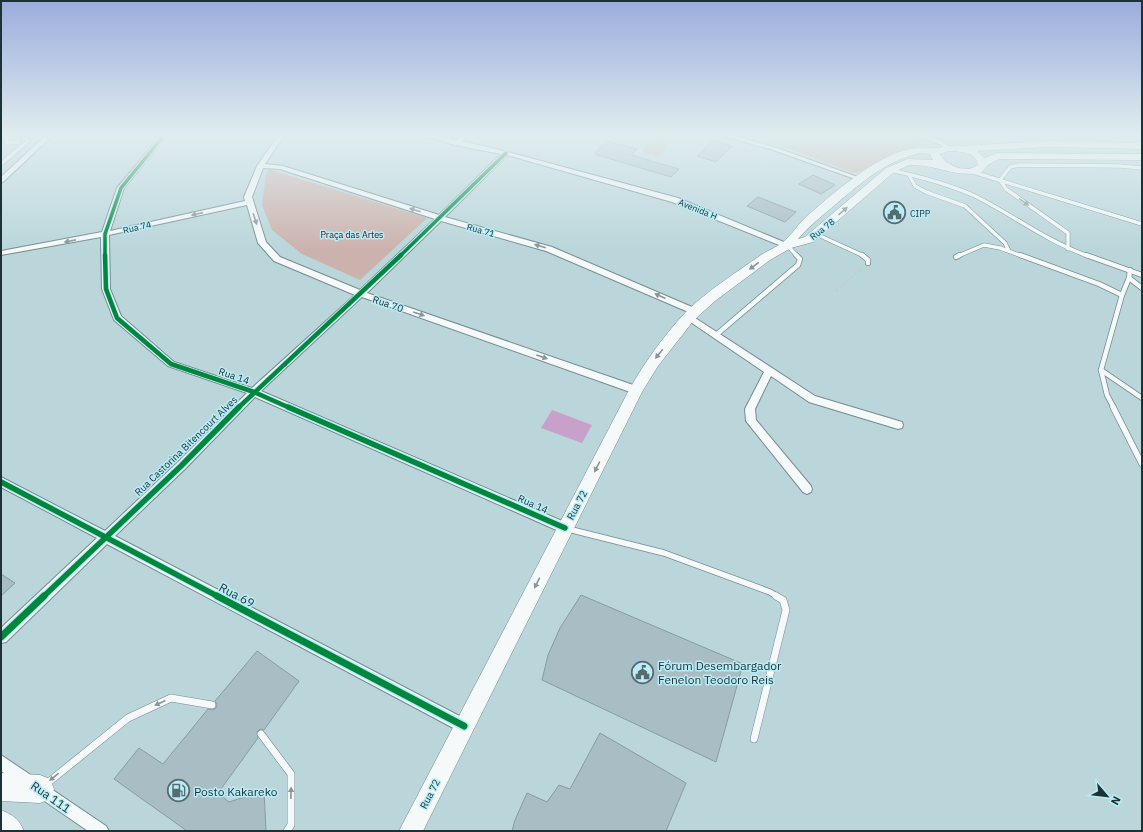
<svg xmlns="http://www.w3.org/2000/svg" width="1143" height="832" font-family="'IBM Plex Sans',sans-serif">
	<rect width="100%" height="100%" fill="#bad6db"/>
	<g fill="#ccb2ad">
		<path d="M740,134H908L931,143C920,148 906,149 894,153C880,158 868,170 854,173L796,151Z"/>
		<polygon points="655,136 671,140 659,156 642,152"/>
		<polygon points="269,169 278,172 427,218 360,280 302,254 272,230 262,205 266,175"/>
	</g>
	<polygon fill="#c7a1ca" points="552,410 592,425 582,443 541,428"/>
	<g fill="#a9bdc4" stroke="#889ca2">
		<polygon points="713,140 732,146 716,162 697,156"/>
		<polygon points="607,141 637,149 631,155 679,169 671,177 594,154"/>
		<polygon points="813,175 835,185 821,194 799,184"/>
		<polygon points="758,197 796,212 785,222 747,206"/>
		<polygon points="1,574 15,583 1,596"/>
		<polygon points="581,595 743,664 716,762 542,680 548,655 560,628"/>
		<polygon points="257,651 299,681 264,730 260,729 257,732 258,738 218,793 229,802 264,791 266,831 187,831 114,779 139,748 163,764 208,709 213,710 216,708 217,704 215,701"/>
		<polygon points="600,733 686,783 666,831 512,831 515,820 527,793 547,802 559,785 570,789"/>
	</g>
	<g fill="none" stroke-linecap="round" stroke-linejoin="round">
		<defs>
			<g id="lane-far3">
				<polyline points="4,134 6,135 7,143 19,142"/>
				<polyline points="1,164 28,141 24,138"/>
				<path d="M890,170C918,176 948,184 975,196C1013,215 1048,242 1088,256"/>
				<polyline points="973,172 1142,224"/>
				<polyline points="909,175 915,186 926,192 965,206 1005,243 1009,251"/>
				<polyline points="1000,180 1010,167 1019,165 1120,166 1142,168"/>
				<polyline points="1000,180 1006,189 1068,233 1068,249"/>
				<polyline points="816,234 864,256"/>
				<polyline points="787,245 797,256"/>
				<polyline points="958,256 984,245 1000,248 1022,256"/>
			</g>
			<g id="lane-far2">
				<polyline points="862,255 868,260 868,263"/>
				<polyline points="1020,255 1099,284 1122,295"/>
				<polyline points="1086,255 1142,275"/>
				<polyline points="956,257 960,255"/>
				<polyline points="1129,278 1142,288"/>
				<polyline points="716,335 798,265 800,259 796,255"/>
				<polyline points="1101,370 1142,398"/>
				<polyline points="1114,408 1107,395 1101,370 1122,295 1129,278 1130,270"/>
			</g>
			<g id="lane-far1">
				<polyline points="1113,407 1142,464"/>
				<polyline points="568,529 664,553 770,592 778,597"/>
			</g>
			<g id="lane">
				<polyline points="261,734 291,774 291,825 287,831"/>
				<polyline points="754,739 786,610 783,600 776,596"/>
				<polyline points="45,785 128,718 171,698 212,705"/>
			</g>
			<g id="street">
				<polygon points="47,134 54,134 3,182 1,183 1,177"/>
				<path d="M162,134H168L124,188L110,231L245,201L244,197L257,166L279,134H285L265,164L283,166L439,215L501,154L455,145L417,134H428L456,140L466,134H473L462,141L508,152L678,198L791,245L790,247H784L672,202L507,155L445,217L552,247L699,310L700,312L699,314H693L546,251L441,221L367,293L639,387L641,390L639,393H633L362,297L261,391L569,524L571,528L569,532L565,533L561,532L255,397L185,469L115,536L469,721L471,726L469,731L464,733L459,731L107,544L6,642L1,643V628L97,538L1,487V477L105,531L177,463L247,393L168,366L114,320L102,289L101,237L1,255V251L102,232L117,188ZM263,168L280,169L435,219L360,290L280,257L266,242L252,197ZM247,205L258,243L274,261L355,295L252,388L174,362L121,316L110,289L109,235Z"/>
				<polygon points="717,134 727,134 777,148 863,179 858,180 773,150"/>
				<path d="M911,134C924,134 942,138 951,148L946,149L939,144Z"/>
				<polygon points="689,314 815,396 902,422 903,425 902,428 898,429 809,402 771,376 755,409 756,420 811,486 812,489 811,492 807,494 803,492 746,421 745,409 764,372 686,319 685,317"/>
				<polygon points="1,755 106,826 109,831 88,831 1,771"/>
			</g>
			<path id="secondary" d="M1048,141L1142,143V149L1048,147L977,151L985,158L997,153L1142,154V160L999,159L988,165L982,172C957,179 936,164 911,165C905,166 899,170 894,172L813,242L791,248L770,260L715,301L694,320L658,366L642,392L423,831H399L629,390C644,363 663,337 684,314C704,293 737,272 761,255C767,251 775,248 782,243C790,237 797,226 804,219C831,195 871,159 906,150C917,147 926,149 936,148C945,147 950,145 960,146ZM948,151C959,151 976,152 978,165C967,174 945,166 940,154ZM922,153L930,154L933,160L908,159L886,168L805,237L798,239C809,226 823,215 836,204C862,182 888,159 922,153Z"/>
			<g id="highway">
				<polygon points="1,773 40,775 50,779 54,789 50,799 40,803 1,801"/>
				<path d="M1,810C14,816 18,818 24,831H1Z"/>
			</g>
		</defs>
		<use href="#lane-far3" stroke="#758b8f" stroke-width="4.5"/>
		<use href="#lane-far2" stroke="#758b8f" stroke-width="6"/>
		<use href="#lane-far1" stroke="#758b8f" stroke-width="7"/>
		<use href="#lane" stroke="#758b8f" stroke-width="8"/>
		<use href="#street" stroke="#758b8f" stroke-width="2"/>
		<use href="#secondary" stroke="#758b8f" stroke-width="1"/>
		<use href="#highway" stroke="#758b8f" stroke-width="1"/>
		<polyline stroke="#c4cccd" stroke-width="2" stroke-dasharray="2.5 2.5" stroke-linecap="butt" points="836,291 862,268"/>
		<use href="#lane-far3" stroke="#f5f9fa" stroke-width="3.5"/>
		<use href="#lane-far2" stroke="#f5f9fa" stroke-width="4.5"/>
		<use href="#lane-far1" stroke="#f5f9fa" stroke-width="5.5"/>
		<use href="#lane" stroke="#f5f9fa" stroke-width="7"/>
		<use href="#street" fill="#f5f9fa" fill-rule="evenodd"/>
		<use href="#secondary" fill="#f5f9fa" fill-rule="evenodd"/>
		<use href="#highway" fill="#f5f9fa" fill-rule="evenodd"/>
		<defs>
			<g id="cycleway-far3">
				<polyline points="105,256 105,234 121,188 165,134"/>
				<polyline points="400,256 506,153"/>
			</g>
			<g id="cycleway-far2">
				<polyline points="105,255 106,289 117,318 171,364 254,392 290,408"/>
				<polyline points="238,408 401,255"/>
			</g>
			<g id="cycleway-far1">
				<polyline points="288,407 565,528"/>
				<polyline points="1,482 219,597"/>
				<polyline points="43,597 181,466 239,407"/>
			</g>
			<g id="cycleway">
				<polyline points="217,596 464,726"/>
				<polyline points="1,637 44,596"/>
			</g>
		</defs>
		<use href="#cycleway-far3" stroke="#b8ecf6" stroke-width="5.5"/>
		<use href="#cycleway-far2" stroke="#b8ecf6" stroke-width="6"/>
		<use href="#cycleway-far1" stroke="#b8ecf6" stroke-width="8"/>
		<use href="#cycleway" stroke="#b8ecf6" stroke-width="10"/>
		<use href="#cycleway-far3" stroke="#00873e" stroke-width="3.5"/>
		<use href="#cycleway-far2" stroke="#00873e" stroke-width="4.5"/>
		<use href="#cycleway-far1" stroke="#00873e" stroke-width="5.5"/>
		<use href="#cycleway" stroke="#00873e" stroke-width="7"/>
	</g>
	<defs><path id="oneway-solid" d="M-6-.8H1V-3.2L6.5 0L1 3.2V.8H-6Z"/></defs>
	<g fill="#899698">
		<use href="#oneway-solid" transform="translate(1024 202) rotate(35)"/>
		<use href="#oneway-solid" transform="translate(415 210) rotate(-162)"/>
		<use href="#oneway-solid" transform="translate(843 211) rotate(-41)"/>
		<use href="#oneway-solid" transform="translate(197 214) rotate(167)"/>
		<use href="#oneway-solid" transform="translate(255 219) rotate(72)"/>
		<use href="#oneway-solid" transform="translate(70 241) rotate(169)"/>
		<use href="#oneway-solid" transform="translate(540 246) rotate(-164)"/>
		<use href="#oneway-solid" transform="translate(754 266) rotate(144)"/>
		<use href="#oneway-solid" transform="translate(660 296) rotate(-156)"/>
		<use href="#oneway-solid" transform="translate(419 314) rotate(19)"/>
		<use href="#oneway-solid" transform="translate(659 354) rotate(129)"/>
		<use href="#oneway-solid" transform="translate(542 357) rotate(19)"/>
		<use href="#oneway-solid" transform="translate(597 467) rotate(117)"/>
		<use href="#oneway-solid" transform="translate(537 583) rotate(117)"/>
		<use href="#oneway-solid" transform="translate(160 703) rotate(155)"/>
		<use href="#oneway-solid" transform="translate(54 777) rotate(141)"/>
		<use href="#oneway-solid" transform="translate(291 793) rotate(-89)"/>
	</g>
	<linearGradient id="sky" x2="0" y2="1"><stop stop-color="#9bacdc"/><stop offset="0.54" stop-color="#e0edef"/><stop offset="1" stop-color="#e0edef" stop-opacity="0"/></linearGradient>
	<rect width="1143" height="250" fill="url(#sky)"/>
	<defs>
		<symbol id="civic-ring" viewBox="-11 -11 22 22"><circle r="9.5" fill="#b8ecf6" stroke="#546b70" stroke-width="1.5"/><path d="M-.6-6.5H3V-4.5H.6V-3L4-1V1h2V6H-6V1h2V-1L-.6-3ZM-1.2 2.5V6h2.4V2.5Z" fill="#546b70"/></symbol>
		<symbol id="fuel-ring" viewBox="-11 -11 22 22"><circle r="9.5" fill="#b8ecf6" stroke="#546b70" stroke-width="1.5"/><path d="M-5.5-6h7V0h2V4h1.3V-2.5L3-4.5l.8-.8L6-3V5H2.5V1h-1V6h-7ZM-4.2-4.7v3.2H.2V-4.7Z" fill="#546b70"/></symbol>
	</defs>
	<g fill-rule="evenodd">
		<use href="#civic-ring" x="882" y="200" width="25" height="25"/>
		<use href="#civic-ring" x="630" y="660" width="25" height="25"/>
		<use href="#fuel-ring" x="166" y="778" width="25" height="25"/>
	</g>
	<g text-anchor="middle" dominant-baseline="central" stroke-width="3" stroke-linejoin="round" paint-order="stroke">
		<g font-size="9" fill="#1d3236" stroke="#b8ecf6">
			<text transform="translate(698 209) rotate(22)">Avenida H</text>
			<text transform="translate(137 227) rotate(-13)">Rua 74</text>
			<text transform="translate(822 229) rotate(-38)">Rua 78</text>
			<text transform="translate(481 230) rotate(16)">Rua 71</text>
		</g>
		<g font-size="9" fill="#1d3236" stroke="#b8ecf6" text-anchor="start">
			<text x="910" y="213">CIPP</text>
		</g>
		<g font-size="9" fill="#580a02" stroke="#b8ecf6">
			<text x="352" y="234">Praça das Artes</text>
		</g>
		<g font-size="10" fill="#1d3236" stroke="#b8ecf6">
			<text transform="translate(388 304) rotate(19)">Rua 70</text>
			<text transform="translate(234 376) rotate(19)">Rua 14</text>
			<text transform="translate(186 446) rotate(-44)">Rua Castorina Bitencourt Alves</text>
			<text transform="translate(533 504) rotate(24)">Rua 14</text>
			<text transform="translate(577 505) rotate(-62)">Rua 72</text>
			<text transform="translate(430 794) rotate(-63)">Rua 72</text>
		</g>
		<g font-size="12" fill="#1d3236" stroke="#b8ecf6">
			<text transform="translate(237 595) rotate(28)">Rua 69</text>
			<text transform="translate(51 797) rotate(35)">Rua 111</text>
		</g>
		<g font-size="12" fill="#1d3236" stroke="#b8ecf6" text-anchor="start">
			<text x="658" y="665">Fórum Desembargador<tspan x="658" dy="14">Fenelon Teodoro Reis</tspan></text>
			<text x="194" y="791">Posto Kakareko</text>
		</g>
	</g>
	<rect width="1143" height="832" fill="none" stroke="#1d3236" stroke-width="4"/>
	<g transform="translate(1107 796) rotate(118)" stroke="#b8ecf6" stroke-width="3" paint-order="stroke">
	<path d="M0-3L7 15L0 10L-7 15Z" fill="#1d3236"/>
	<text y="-6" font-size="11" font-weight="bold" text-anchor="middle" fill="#1d3236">N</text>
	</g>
</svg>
